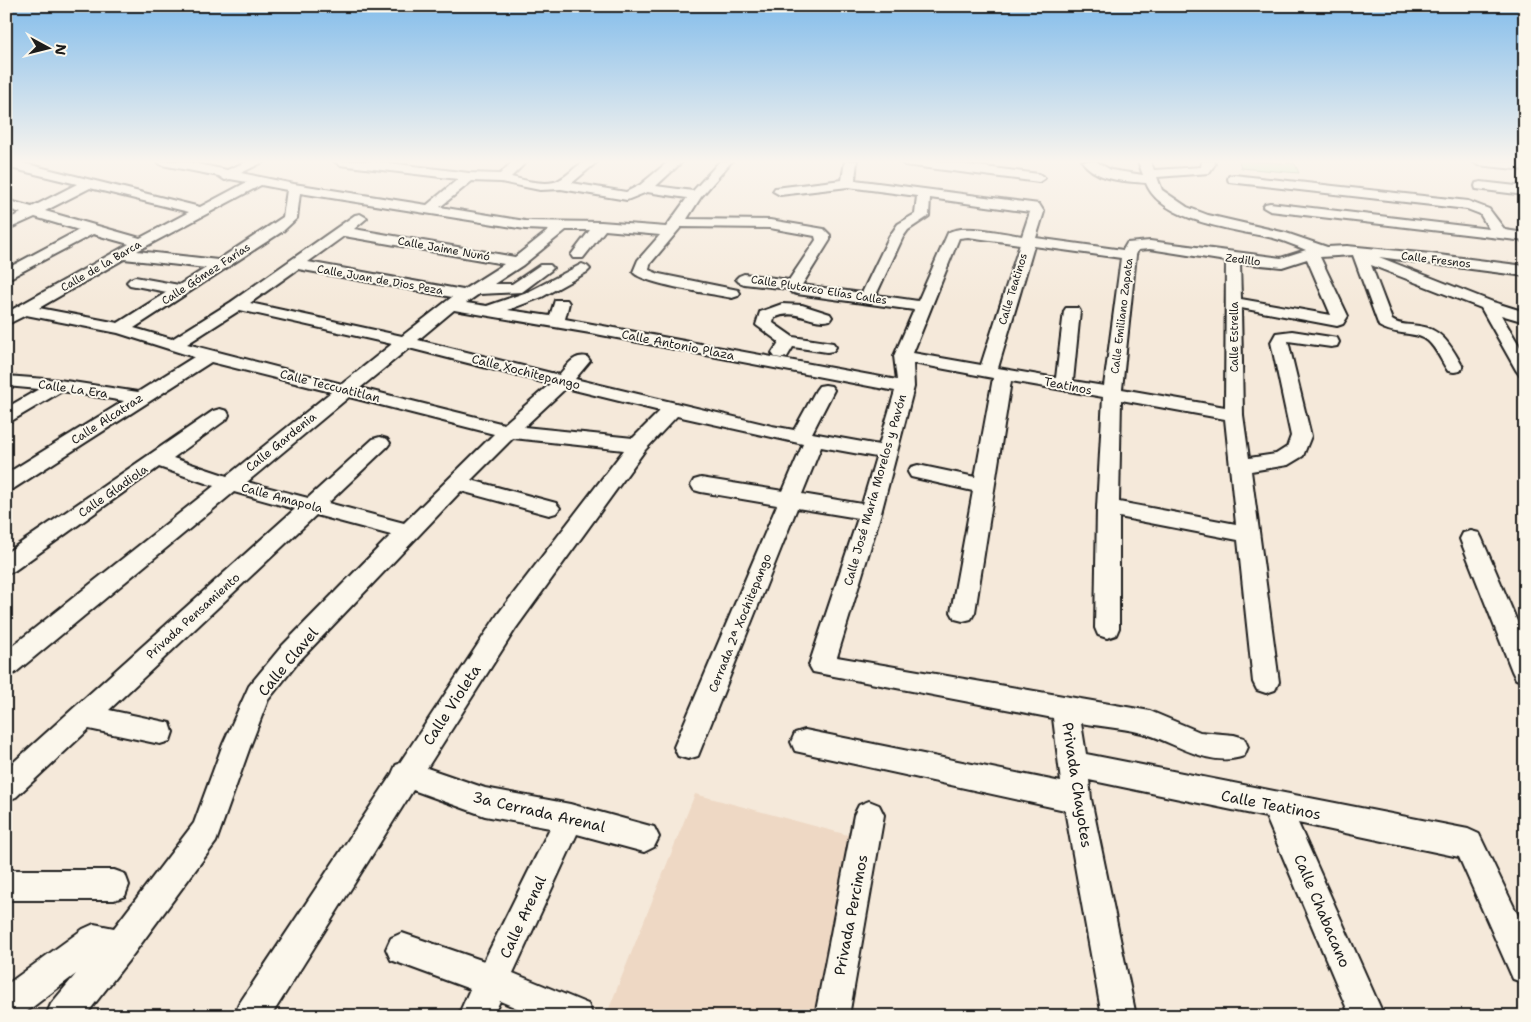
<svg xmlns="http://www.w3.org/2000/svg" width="1531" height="1022" font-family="'Shantell Sans',sans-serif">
	<rect width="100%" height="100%" fill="#f5e9da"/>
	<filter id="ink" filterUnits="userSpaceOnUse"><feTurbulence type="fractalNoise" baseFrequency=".02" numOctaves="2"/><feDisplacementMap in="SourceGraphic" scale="10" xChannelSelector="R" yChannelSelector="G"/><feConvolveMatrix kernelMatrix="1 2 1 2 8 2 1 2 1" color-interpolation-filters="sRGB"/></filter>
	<g filter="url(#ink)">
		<polygon fill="#eed8c4" points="695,794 859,838 823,1016 606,1016"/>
		<polygon fill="#b1eaaf" stroke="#668366" points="1239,161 1295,164 1299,173 1241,168"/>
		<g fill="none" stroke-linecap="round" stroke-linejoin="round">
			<defs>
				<g id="minor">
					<path d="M6,161H15L200,207L247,182L230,179L225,180L219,176L162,165L156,161H183L227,170L248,161H265L241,173L294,184L427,205L458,179L340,165L334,161H374L469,173L500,174L513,161H527L511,177C524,180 548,187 559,180C577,170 575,161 598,161L572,183L626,192L640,185L669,161H683L656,186L693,191L720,161H732L701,197L687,219L770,220L824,229L830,235V240L802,285L862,293L889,237L898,224L915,214L917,196L848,187L780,195L773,191L775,188L842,180L845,161H857L855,180L1039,204L1044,212L1036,238L1123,250L1127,243L1150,241L1281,258L1306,250C1296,246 1285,241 1273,238C1238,230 1161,222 1146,183C1125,181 1096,181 1082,161H1095L1111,170L1143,175L1138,161H1150L1154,170L1201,167L1202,161H1214L1215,164L1209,173L1157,177L1162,190L1187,207L1208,215L1286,233L1327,247L1347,246L1431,254L1525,266V276L1379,257L1493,302L1525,312V322L1501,315L1525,355V375L1519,374L1516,370L1481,308L1371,265L1392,320C1401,326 1409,324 1419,326C1443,329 1452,348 1463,367L1460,371L1454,372L1448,371C1441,361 1437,349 1428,341C1417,331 1395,336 1379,326L1353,255L1320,257L1348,316L1343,324L1337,326L1241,308L1243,415L1249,458L1276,454L1287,447L1291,436L1271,342L1276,333L1292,331L1331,337L1337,338L1339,342L1337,346L1331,347L1288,341L1311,436L1303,456L1288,465L1251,471L1279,682L1275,690L1266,693L1257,690L1253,682L1238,540L1119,517V628L1116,635L1107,638L1098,635L1095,628L1097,508L1103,397L1011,381L975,612L971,619L963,621L955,619L951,612L973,491L911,477L908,472L911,467L918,465L975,477L993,378L913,363L914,387L881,513L837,657L1150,711L1200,732L1234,735L1244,738L1248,747L1244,756C1210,768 1179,745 1149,735C1128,728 1103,727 1081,723L1086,754L1468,829L1479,834L1525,930V983L1513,979L1459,857L1298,823L1384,1016H1350L1266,817L1089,780L1091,799L1136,1016H1102L1065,810L795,751L791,742L795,733L805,730L1061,782L1053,718L813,672L809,665L858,518L797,508L698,756L688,759L678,756L674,747L777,505L701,492L694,490L691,485L694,480L701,478L783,491L803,444L677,416L645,450L516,628L427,768L485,788L570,804L654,827L659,837L654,847L644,852L577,834L513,973L588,1004L593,1016H535L500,1001L493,1016H458L470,989L391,960L386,949L391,938L402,933L484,961L550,828L485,816L413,790L271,1016H234L239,1004L392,774L396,765L399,764L498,614L624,450L513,438L471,480L556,503L560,508L556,513L549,515L461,491L300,660L268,700L251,744L216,842L132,956L85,1016H46L51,1004L76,974L21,1016H6V985L83,929L94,924L114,928L194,823L223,744L249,686L282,646L391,535L316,515L109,710L170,723L173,732L170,741L160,744L89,729L16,797L6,801V769L295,509L234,492L15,673L6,676V651L214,486L159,467L14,571L6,573V553L213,411L220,409L227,411L229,415L227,419L173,458L227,476L331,392L211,362L13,489L6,491V474L124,401L62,391L13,420L6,422V408L39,389L6,386V376L59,380L138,392L194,357L118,333L26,315L6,325V313L129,244L93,234L6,280V269L79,230L35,217L6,230V220L21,213L6,208V200L32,207L77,184L6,167ZM472,181L501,182L540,190L561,189L627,200L647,192L687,198L666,227L601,222L525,221L440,207ZM261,185L287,190L283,217L218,260L137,251ZM90,188L189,212L140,238L45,211ZM300,193L525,229L549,230L515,257L354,229L367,218L360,214L355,215L231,302L172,339L134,328L283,231L297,218ZM930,198L1030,212L1022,236C1005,234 962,223 948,233L918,301L876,295L903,237L908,230L929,216ZM681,227L770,228L815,236L816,240L789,280L744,274L739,276L736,279L739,282L744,284L789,289L791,292L797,294L914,310L894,356L897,380L565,319L569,303L567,300H555L550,316L508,310L542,297L587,272L590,269L587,266L582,264L530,291L487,306L466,303L479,294L522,292L550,271L553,268L550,265H540L512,284H494L523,265L566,230H590L571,255L573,258H583L605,230L660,235L638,260L633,272C642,284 714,294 732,298L738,296L740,293L738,290L659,274L649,270L650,264ZM344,236L504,264L463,290L308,262ZM968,237L1020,244L981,365L913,353L959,238ZM1034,246L1121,258L1104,386L1073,381L1080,311L1078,308H1066L1064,311L1056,378L998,368ZM1150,249L1226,261L1225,407L1122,389L1136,255L1138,250ZM124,259L206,268L179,285L135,277L130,279L127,282L130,285L167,292L118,323L39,308ZM1307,259L1331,315L1241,299L1240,263L1282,267ZM298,269L452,297L402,336L250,303ZM240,310L392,344L342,384L187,344ZM454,310L596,334L895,391L879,445L812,433L834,390L831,386L825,385L819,386L816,390L794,430L772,426L575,379L590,361L587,357C573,354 567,366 559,375L418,340ZM409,348L550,384L504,424L360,388ZM566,388L660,411L633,438L524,427ZM349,397L494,434L404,523L328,503L387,447L390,443L387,439L380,437L373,439L308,498L247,482ZM1121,400L1225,419L1236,524L1119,502ZM821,447L876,457L862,504L802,494Z"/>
					<polygon points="899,161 938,161 1039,174 1045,178 1039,182 905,165"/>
					<polygon points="1472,161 1525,162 1525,170 1478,165"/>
					<polygon points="1234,175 1468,201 1489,209 1505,230 1525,233 1525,241 1270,211 1263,207 1265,204 1270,203 1489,229 1480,214 1467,209 1229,182 1228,179 1229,176"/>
					<polygon points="1481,182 1525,187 1525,195 1476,189 1475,186 1476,183"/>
					<path d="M782,304L802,305L830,314L832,317L830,320C810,325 797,307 774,318L773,323L793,337L833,343L836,347L833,351L827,352L793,347L787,357L781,358L775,357L772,353L779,342L756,325L760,312Z"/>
					<polygon points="1471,531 1479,533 1482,539 1525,640 1525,682 1516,679 1512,671 1460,539 1463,533"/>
					<polygon points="869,801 879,805 884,815 849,1016 815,1016 854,815 859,805"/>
					<polygon points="6,870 114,870 125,874 129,885 125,896 114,900 6,900"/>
				</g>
			</defs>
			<use href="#minor" stroke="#1c1c1c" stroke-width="4"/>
			<use href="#minor" fill="#fbf7ec" fill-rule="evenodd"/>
		</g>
	</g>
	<linearGradient id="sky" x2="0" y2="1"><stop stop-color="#84bdeb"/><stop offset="0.53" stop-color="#faf5ee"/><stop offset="1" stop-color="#faf5ee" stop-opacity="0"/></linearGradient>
	<rect width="1531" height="305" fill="url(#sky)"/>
	<g text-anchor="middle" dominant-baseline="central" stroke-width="4" stroke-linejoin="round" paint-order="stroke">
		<g font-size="11" fill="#1c1c1c" stroke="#fbf7ec">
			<text transform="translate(444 249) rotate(10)">Calle Jaime Nunó</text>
			<text transform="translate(1243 260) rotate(7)">Zedillo</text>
			<text transform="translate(1436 260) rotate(7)">Calle Fresnos</text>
			<text transform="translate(101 266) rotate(-30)">Calle de la Barca</text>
			<text transform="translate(206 274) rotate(-33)">Calle Gómez Farías</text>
			<text transform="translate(380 280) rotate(10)">Calle Juan de Dios Peza</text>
			<text transform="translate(1013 289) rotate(-73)">Calle Teatinos</text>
			<text transform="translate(819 290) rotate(9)">Calle Plutarco Elías Calles</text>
			<text transform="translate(1122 316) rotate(-83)">Calle Emiliano Zapata</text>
			<text transform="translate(1234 337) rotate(-90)">Calle Estrella</text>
		</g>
		<g font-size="12" fill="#1c1c1c" stroke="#fbf7ec">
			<text transform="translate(678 345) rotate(11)">Calle Antonio Plaza</text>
			<text transform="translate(526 372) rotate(14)">Calle Xochitepango</text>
			<text transform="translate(330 386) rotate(14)">Calle Teccuatitlan</text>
			<text transform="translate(1068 386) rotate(11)">Teatinos</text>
			<text transform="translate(73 389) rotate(8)">Calle La Era</text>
			<text transform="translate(107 419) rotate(-33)">Calle Alcatraz</text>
			<text transform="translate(281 442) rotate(-39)">Calle Gardenia</text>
			<text transform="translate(875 490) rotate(-74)">Calle José María Morelos y Pavón</text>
			<text transform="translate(113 491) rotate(-35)">Calle Gladiola</text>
			<text transform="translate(282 498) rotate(15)">Calle Amapola</text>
			<text transform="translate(193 616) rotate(-42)">Privada Pensamiento</text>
			<text transform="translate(740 623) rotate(-68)">Cerrada 2ª Xochitepango</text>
		</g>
		<g font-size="15" fill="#1c1c1c" stroke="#fbf7ec">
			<text transform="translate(288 662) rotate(-50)">Calle Clavel</text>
			<text transform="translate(452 705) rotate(-57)">Calle Violeta</text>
			<text transform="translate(1077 785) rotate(81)">Privada Chayotes</text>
			<text transform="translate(1271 805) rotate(11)">Calle Teatinos</text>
			<text transform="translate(539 812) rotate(13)">3a Cerrada Arenal</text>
			<text transform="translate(1322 911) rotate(67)">Calle Chabacano</text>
			<text transform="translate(851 915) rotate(-79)">Privada Percimos</text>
			<text transform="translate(523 917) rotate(-65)">Calle Arenal</text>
		</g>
	</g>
	<rect width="1531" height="1022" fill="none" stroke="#fbf7ec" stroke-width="25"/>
	<rect x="12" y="12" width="1506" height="997" fill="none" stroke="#1c1c1c" stroke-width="2" filter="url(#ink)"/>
	<g transform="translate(48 48) rotate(97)" stroke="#fbf7ec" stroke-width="4" paint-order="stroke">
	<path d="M0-4L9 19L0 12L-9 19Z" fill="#1c1c1c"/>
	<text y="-8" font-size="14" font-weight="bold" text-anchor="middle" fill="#1c1c1c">N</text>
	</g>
</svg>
